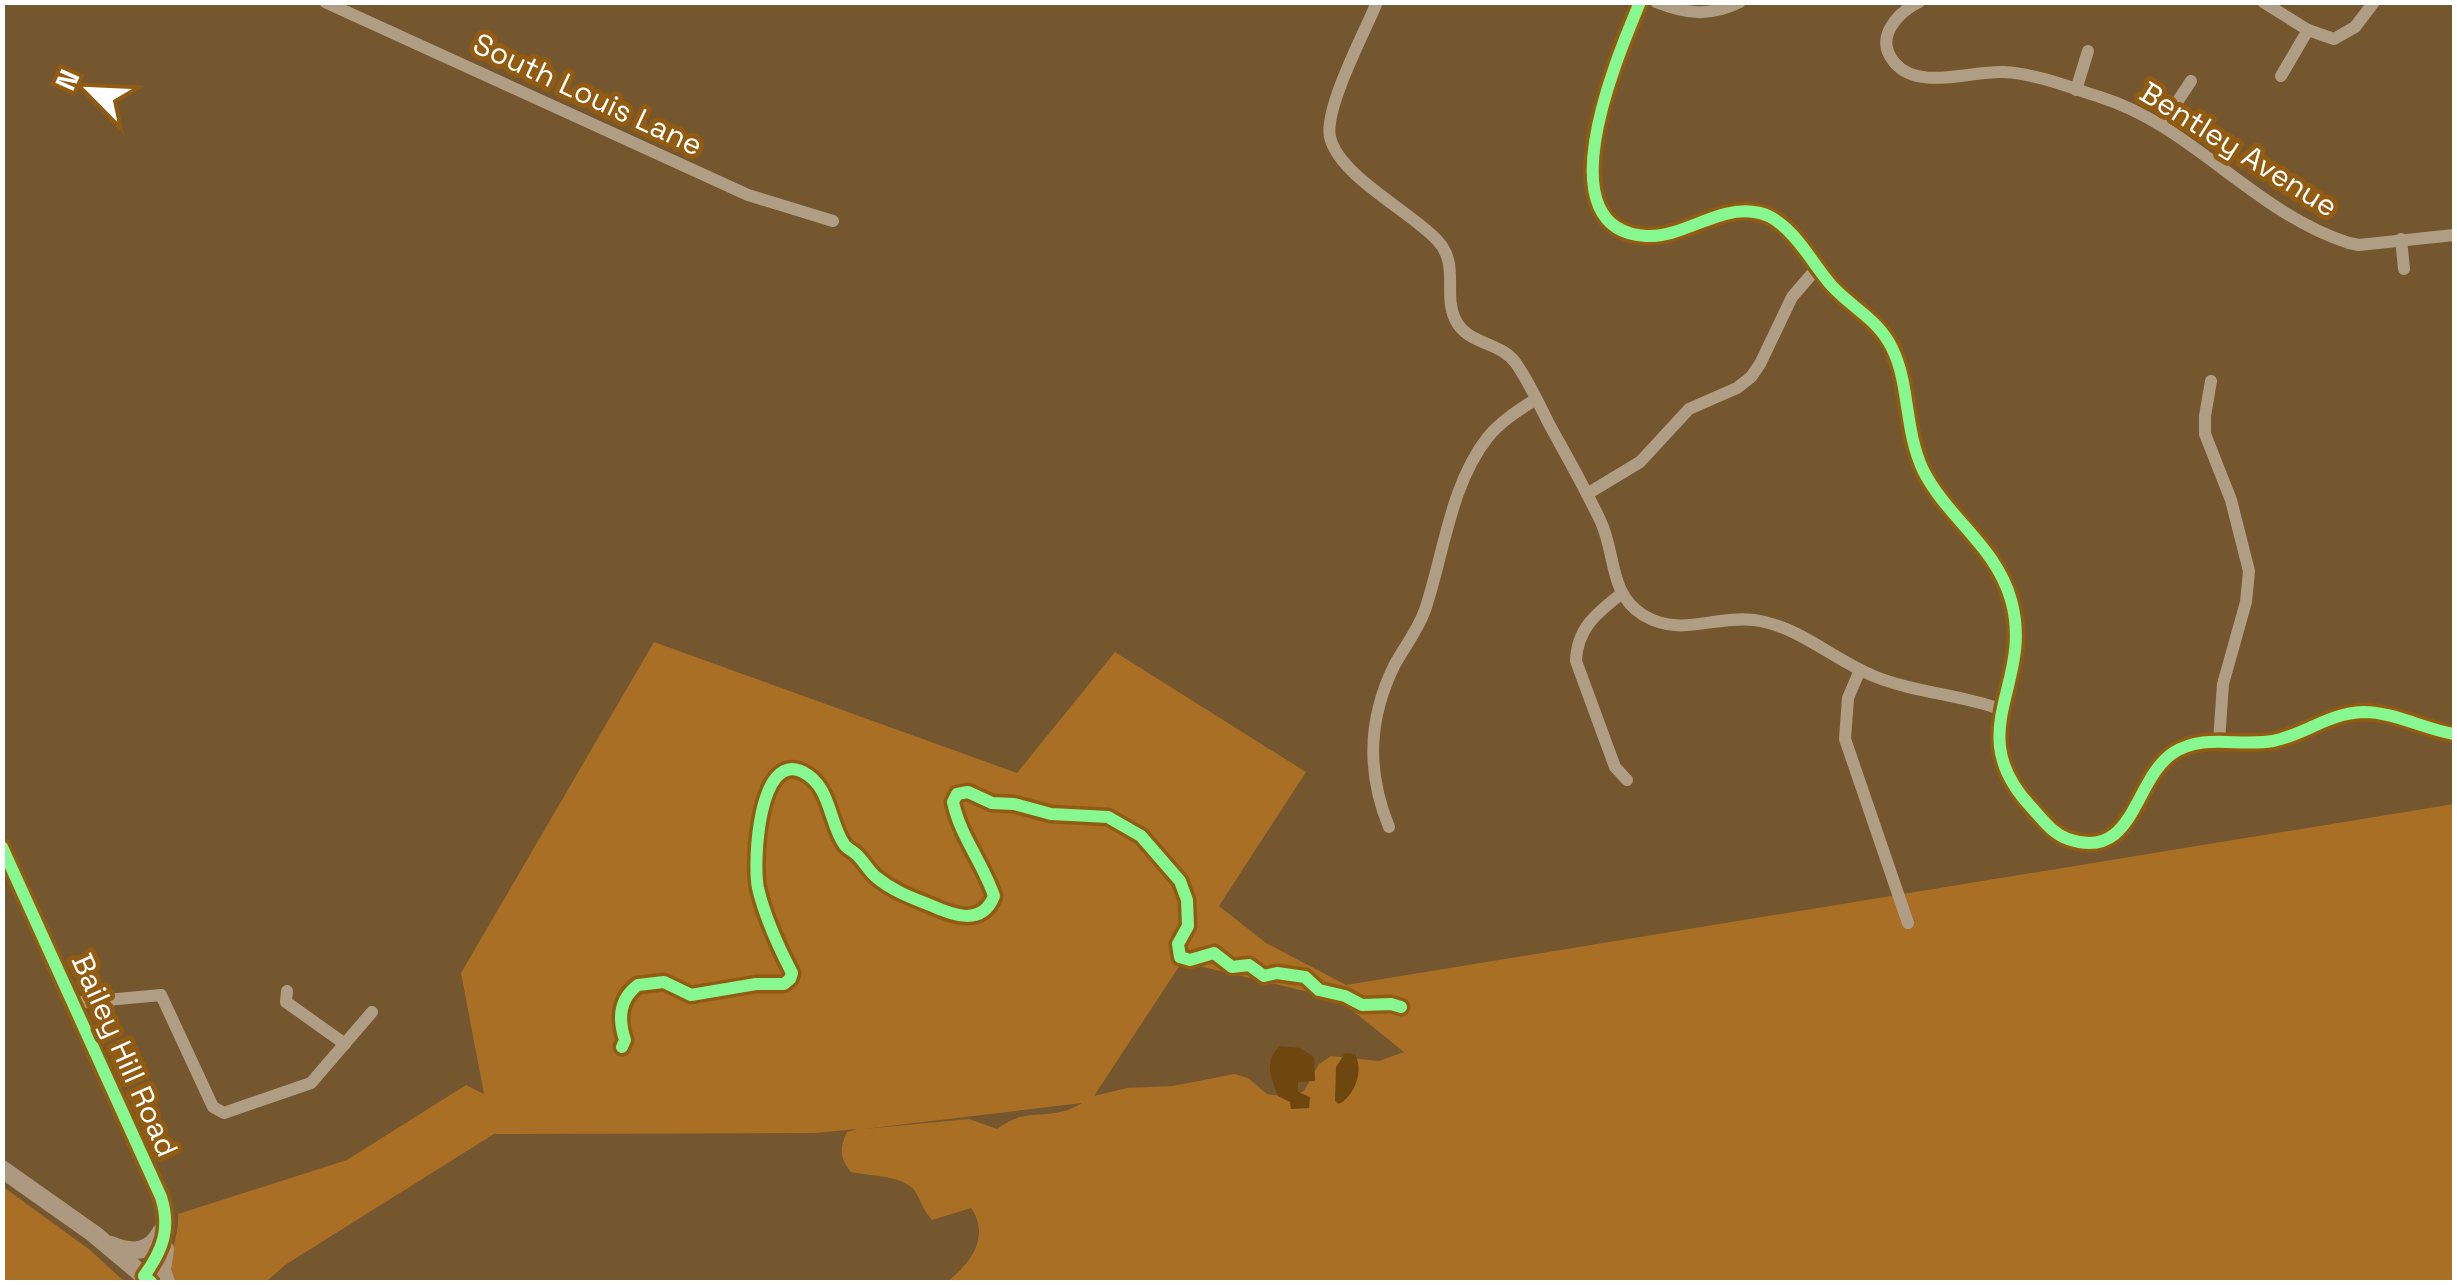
<svg xmlns="http://www.w3.org/2000/svg" width="2457" height="1285" font-family="'Space Grotesk',sans-serif">
	<rect width="100%" height="100%" fill="#74572f"/>
	<g fill="#a86f25" fill-rule="evenodd">
		<path d="M654,642L1017,773L1115,652L1306,772L1219,906L1266,943L1346,985L2454,804V1282H947C970,1264 991,1237 971,1208L932,1220C923,1210 921,1201 915,1191C903,1175 869,1176 851,1172C840,1158 839,1149 847,1132L857,1129L816,1133L494,1134L285,1265L266,1282H175C164,1260 180,1238 178,1214L347,1160L466,1085L484,1094L461,973ZM1182,962L1338,999L1404,1052L1379,1061L1331,1056L1319,1064L1304,1091L1291,1097L1267,1094L1248,1078L1234,1074L1173,1086L1127,1088L1094,1096ZM1082,1103C1048,1124 1029,1104 997,1129L969,1119L864,1129Z"/>
		<polygon points="2,1186 90,1250 125,1282 3,1282"/>
	</g>
	<g fill="#6e470e">
		<path d="M1280,1046L1300,1048L1314,1057L1315,1081L1298,1082V1092L1310,1097L1309,1108L1291,1109L1290,1102L1278,1096C1271,1077 1263,1062 1280,1046Z"/>
		<path d="M1345,1053L1355,1054C1364,1071 1355,1095 1339,1104L1335,1101L1336,1067Z"/>
	</g>
	<g fill="none" stroke-linecap="round" stroke-linejoin="round">
		<g stroke="#b09e84" stroke-width="12">
			<polyline points="325,2 748,195 833,221"/>
			<path d="M1377,2C1365,32 1324,108 1330,137C1339,176 1410,211 1437,240C1460,264 1443,293 1455,319C1467,345 1499,341 1515,362C1528,380 1538,402 1548,422C1566,455 1585,488 1601,522C1616,555 1609,594 1643,615C1681,638 1714,615 1754,620C1800,626 1834,661 1876,677C1916,693 1960,694 2000,709"/>
			<path d="M1640,2C1620,51 1541,230 1646,236C1683,238 1718,206 1754,212C1764,213 1774,218 1782,225C1802,241 1815,267 1832,286C1852,308 1878,319 1892,348C1910,384 1904,429 1923,470C1947,518 1996,546 2011,600C2035,684 1959,731 2032,808C2043,820 2052,833 2068,839C2135,862 2133,780 2173,753C2204,733 2238,747 2273,741C2304,735 2329,713 2363,712C2395,712 2423,729 2454,734"/>
			<path d="M1656,2C1686,14 1710,17 1740,2"/>
			<path d="M1919,2C1897,13 1874,38 1894,62C1918,92 1972,70 2004,72C2037,74 2069,87 2100,97C2193,126 2253,212 2349,243L2359,245L2454,235"/>
			<polyline points="2263,2 2308,30 2334,39 2355,27 2374,2"/>
			<polyline points="2281,76 2308,30"/>
			<polyline points="2076,90 2088,51"/>
			<polyline points="2162,125 2191,81"/>
			<polyline points="2401,239 2404,269"/>
			<polyline points="2211,381 2205,416 2205,434 2231,500 2249,571 2246,602 2223,684 2219,741"/>
			<polyline points="1587,494 1640,462 1689,409 1737,388 1751,377 1760,364 1792,297 1817,268"/>
			<path d="M1621,594C1597,613 1577,628 1576,661L1615,767L1627,780"/>
			<polyline points="1860,670 1848,698 1845,739 1908,923"/>
			<path d="M1389,827C1366,771 1368,718 1395,664C1405,646 1418,630 1425,610C1444,554 1450,485 1488,437C1501,421 1519,410 1536,399"/>
			<polyline points="287,991 286,1002 345,1044"/>
			<polyline points="74,1003 161,995 213,1107 224,1113 311,1083 372,1012"/>
		</g>
		<g stroke="#ac997f" stroke-width="18">
			<path d="M2,847L161,1197C171,1228 163,1250 144,1276"/>
			<polyline points="2,1169 94,1234 151,1282"/>
			<path d="M111,1245C132,1254 150,1253 161,1232"/>
			<polyline points="165,1249 162,1270 166,1282"/>
		</g>
		<defs>
			<g id="cycleway">
				<path d="M1640,2C1620,51 1541,230 1646,236C1683,238 1718,206 1754,212C1764,213 1774,218 1782,225C1802,241 1815,267 1832,286C1852,308 1878,319 1892,348C1910,384 1904,429 1923,470C1947,518 1996,546 2011,600C2035,684 1959,731 2032,808C2043,820 2052,833 2068,839C2135,862 2133,780 2173,753C2204,733 2238,747 2273,741C2304,735 2329,713 2363,712C2395,712 2423,729 2454,734"/>
				<path d="M2,847L161,1197C171,1228 163,1250 144,1276L151,1282"/>
				<path d="M622,1047L625,1040C618,1019 619,999 638,985L664,982L691,995L756,984H784L790,979L792,973C778,946 765,918 758,888C753,864 758,750 803,772C831,786 829,823 844,844C846,848 853,851 856,854C863,860 868,870 876,877C893,891 910,897 930,905C952,915 982,927 994,896C983,863 960,836 953,802L957,794L968,792L992,803L1014,804L1051,814L1108,817L1141,836L1180,881L1187,900L1188,926L1178,944L1180,957L1190,960L1214,953L1232,967L1249,965L1264,976L1277,973L1305,977L1319,990L1345,996L1362,1005L1391,1004L1401,1007"/>
			</g>
		</defs>
		<use href="#cycleway" stroke="#915c12" stroke-width="19"/>
		<use href="#cycleway" stroke="#87f88f" stroke-width="12"/>
	</g>
	<g text-anchor="middle" dominant-baseline="central" stroke-width="10" stroke-linejoin="round" paint-order="stroke">
		<g font-size="30" fill="#fff" stroke="#915c12">
			<text transform="translate(588 94) rotate(25)">South Louis Lane</text>
			<text transform="translate(2239 149) rotate(32)">Bentley Avenue</text>
			<text transform="translate(125 1055) rotate(66)">Bailey Hill Road</text>
		</g>
	</g>
	<rect width="2457" height="1285" fill="none" stroke="#ffffff" stroke-width="10"/>
	<g transform="translate(90 90) rotate(294)" stroke="#915c12" stroke-width="8" paint-order="stroke">
	<path d="M0-8L18 38L0 25L-18 38Z" fill="#ffffff"/>
	<text y="-15" font-size="28" font-weight="bold" text-anchor="middle" fill="#ffffff">N</text>
	</g>
</svg>
